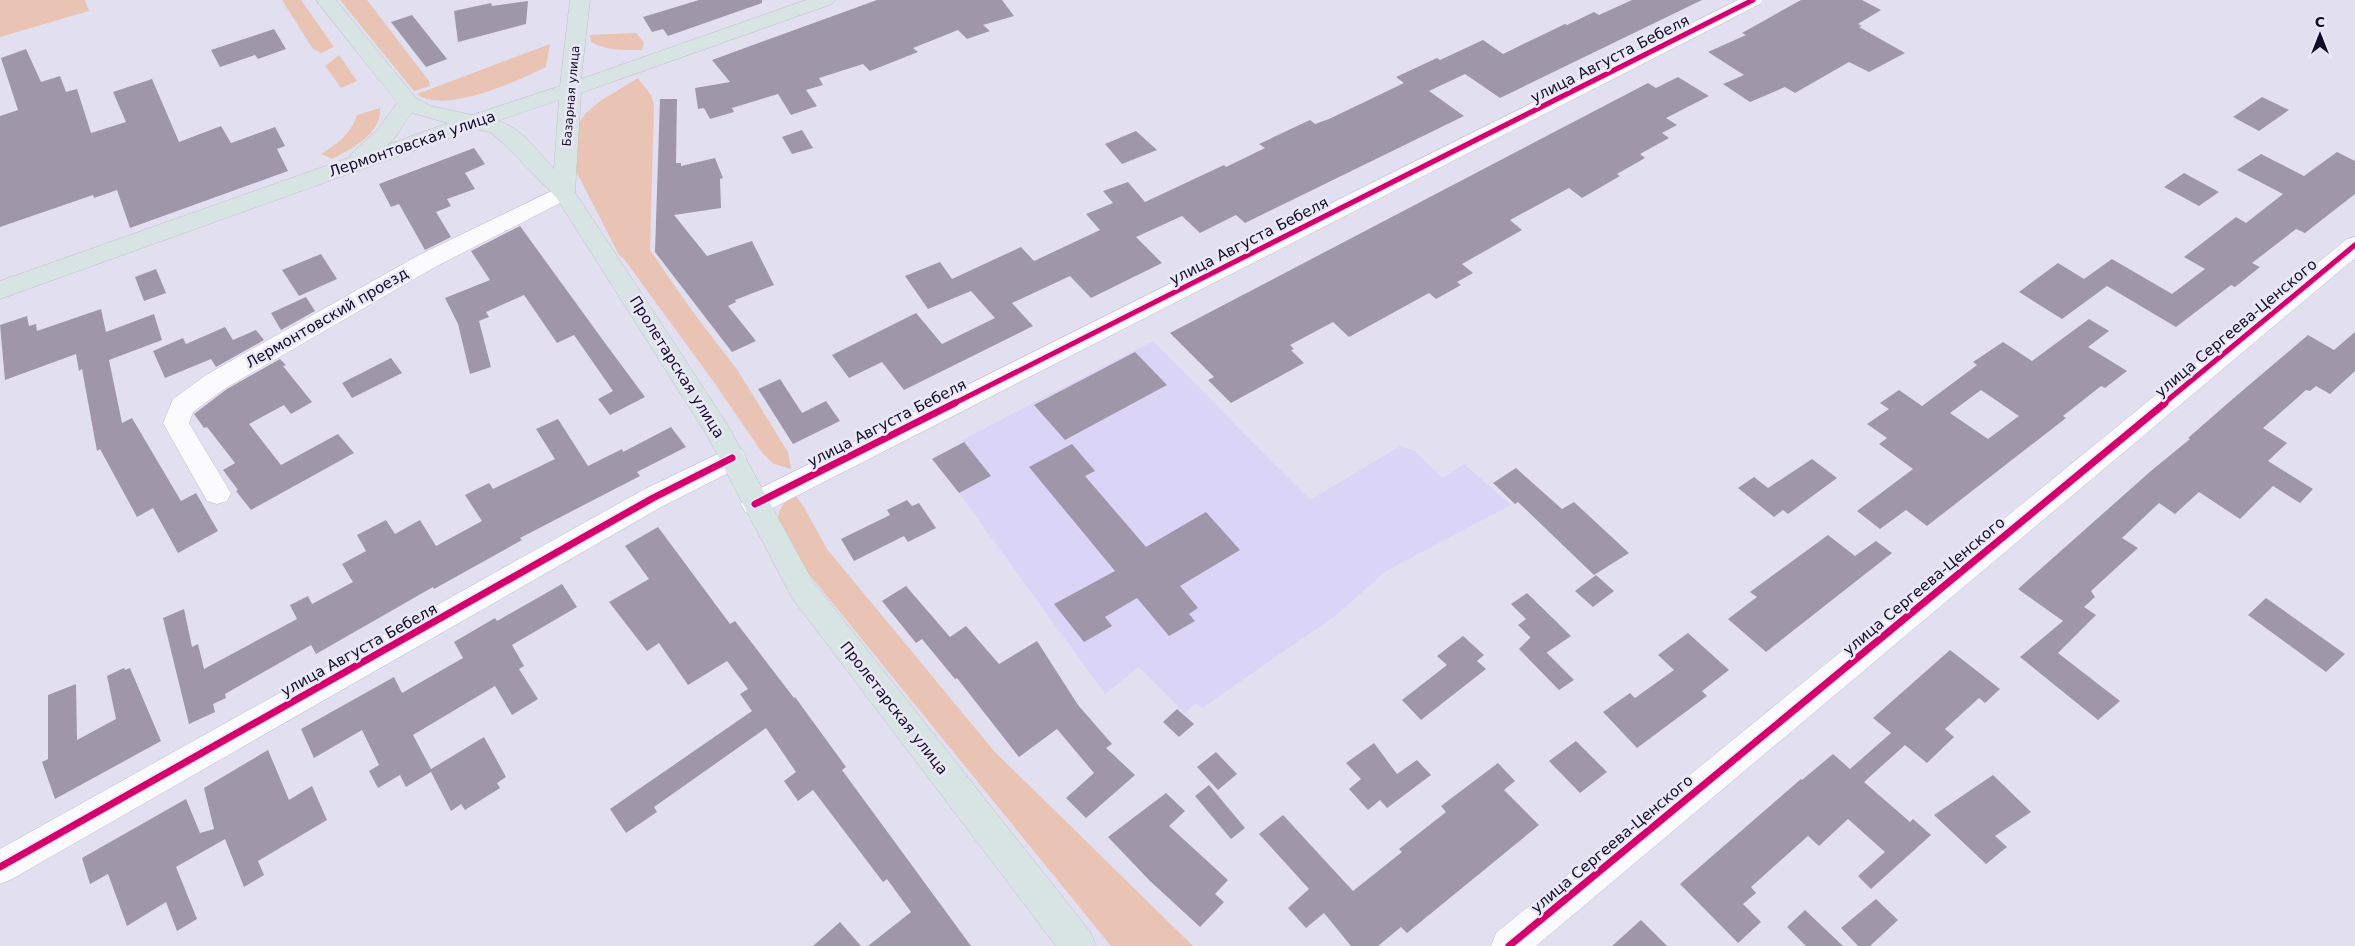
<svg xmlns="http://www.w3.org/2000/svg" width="2355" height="946" font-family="'DejaVu Sans',sans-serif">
	<rect width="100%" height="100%" fill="#e2e0f0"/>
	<polygon fill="#dad4f6" points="1153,341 1310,500 1400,446 1415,451 1443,478 1464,464 1511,505 1386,571 1335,616 1202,708 1196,703 1185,713 1139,667 1105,694 959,493 991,476 962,440"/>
	<g fill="#e9c3b4">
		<polygon points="0,0 85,0 89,11 0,37"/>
		<polygon points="282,0 301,0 334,47 321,53 313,49"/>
		<polygon points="340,0 367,0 429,81 430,86 414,91"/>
		<path d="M636,33L644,43L642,50C625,50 607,51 591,42L590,35Z"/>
		<path d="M550,44L546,67C517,81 445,115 417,94Z"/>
		<polygon points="339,55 357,81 341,88 325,66"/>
		<polygon points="638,78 651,95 654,105 650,250 690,308 738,371 788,452 791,469 774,464 763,454 716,385 624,259 619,255 575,169 578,124 586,113 600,101"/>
		<path d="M380,108C382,134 351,149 332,159L321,154C337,144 351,134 357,115Z"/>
		<path d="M794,493L805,509L827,549L994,751L1193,946H1111L800,563C784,536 763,519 794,493Z"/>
	</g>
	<g fill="#9f96aa" fill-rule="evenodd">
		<polygon points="699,0 762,0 762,3 668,36 663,29 652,32 643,17"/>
		<polygon points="877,0 1002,0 1014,16 983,25 990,31 967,39 958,30 913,48 918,52 870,71 863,64 819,78 823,85 806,90 817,106 791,115 778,94 732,108 734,112 710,119 704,108 698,109 695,88 730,82 712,60"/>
		<polygon points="1632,0 1702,0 1500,98 1465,74 1429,91 1464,116 1245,223 1236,215 1200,233 1182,216 1136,237 1162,263 1091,298 1070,276 1012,303 1033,326 904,390 882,362 849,378 832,355 916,313 942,344 995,318 971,291 928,309 905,276 940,262 952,279 1021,247 1034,261 1100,230 1086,214 1113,203 1103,191 1128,182 1145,202 1224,165 1226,167 1265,148 1259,144 1310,120 1315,124 1329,119 1404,83 1396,77 1437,58 1440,60 1483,40 1503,54 1565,24 1567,25 1594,12 1599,15"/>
		<polygon points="1801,0 1862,0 1881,10 1858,24 1862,26 1859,27 1905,53 1869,72 1849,62 1795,93 1785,87 1750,102 1723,84 1744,75 1708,52 1746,35 1742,33"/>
		<polygon points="528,1 526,24 458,42 454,11 491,3 492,6"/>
		<polygon points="412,15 447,59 426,67 391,22"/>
		<polygon points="274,29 286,49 258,59 255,55 220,67 211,50"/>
		<polygon points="26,49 41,82 60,76 66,92 77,89 91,133 126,122 113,92 152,79 179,142 221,126 231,143 275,127 285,146 277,149 288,171 130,228 117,190 94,198 93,195 0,227 0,116 18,110 1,58"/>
		<polygon points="1678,77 1709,96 1666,118 1677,125 1662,133 1669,138 1640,154 1645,158 1617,174 1620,176 1582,198 1569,188 1510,220 1522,230 1462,264 1473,273 1457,282 1461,285 1436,299 1429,293 1349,337 1333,322 1290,345 1294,349 1291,350 1304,363 1231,403 1208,380 1214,377 1170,333 1648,83 1656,88"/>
		<polygon points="2262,97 2289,110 2259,131 2233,117"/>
		<polygon points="660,99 677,99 676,163 681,163 681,166 715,158 723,178 720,179 721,208 674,215 707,256 752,241 774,285 735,300 736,302 728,306 756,341 732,352 655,252"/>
		<polygon points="802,130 813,148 792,154 782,137"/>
		<polygon points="1136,131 1157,150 1122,164 1105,144"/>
		<polygon points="474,148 485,164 465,173 475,189 447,199 451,206 436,212 451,237 425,250 399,204 391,207 379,184"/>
		<polygon points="2337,152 2355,161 2355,194 2305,233 2296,229 2252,263 2260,267 2235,287 2231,285 2176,327 2107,286 2062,319 2019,292 2058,263 2084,279 2112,259 2172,294 2205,269 2184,257 2236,217 2246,223 2283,194 2237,170 2261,154 2304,176"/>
		<polygon points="2184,173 2219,192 2199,206 2164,187"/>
		<polygon points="520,226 605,343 645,397 610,415 598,399 613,391 574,335 557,343 524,295 486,312 489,317 479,321 491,367 470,374 458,324 445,298 490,280 471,251"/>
		<polygon points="321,254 337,279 299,296 282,270"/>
		<polygon points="156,269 166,293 144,301 135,277"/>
		<polygon points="306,297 315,311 281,330 271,313"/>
		<polygon points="101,309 106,332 154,314 162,340 109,360 122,423 132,418 181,501 196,493 218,531 178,553 153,508 137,517 100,449 97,451 82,369 79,371 76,354 5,380 0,325 27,316 29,326 36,324 37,331"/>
		<path d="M2089,319L2109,331L2088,347L2127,371L2105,388L2101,386L2063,416L2066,418L1927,526L1906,510L1880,529L1857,511L1913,469L1879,444L1887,438L1867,424L1889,409L1880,403L1899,390L1922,406L1977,365L1973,362L2003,342L2032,361ZM1981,390L2019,416L1988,439L1950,413Z"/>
		<polygon points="225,327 233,340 256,330 264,340 216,367 211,359 165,378 153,351 183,338 186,344"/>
		<polygon points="2355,332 2355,371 2330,394 2316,386 2310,391 2306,390 2263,428 2287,443 2268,461 2313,489 2300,503 2273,486 2240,519 2199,492 2175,514 2159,503 2122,538 2138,548 2091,591 2095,597 2084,607 2096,615 2058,653 2120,701 2098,720 2020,657 2063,621 2018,589 2152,470 2190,439 2188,438 2235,397 2308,335 2334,350"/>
		<polygon points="1135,352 1167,385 1065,440 1034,405"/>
		<polygon points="391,358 402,373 352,398 342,383"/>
		<polygon points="280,359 286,365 283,366 312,402 291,414 284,405 249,424 281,465 338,434 354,453 251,510 236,491 238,490 223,470 235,463 207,427 204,428 194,414 227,389"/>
		<polygon points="780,379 802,413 826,401 840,421 793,444 758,389"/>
		<polygon points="558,419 588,466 622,449 623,452 671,427 686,447 637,472 640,476 520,538 522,540 434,589 433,587 316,654 311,645 225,694 226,698 213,704 215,712 189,724 163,618 184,609 192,647 198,644 204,669 297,619 290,605 308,596 312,604 353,582 342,564 366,551 357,535 386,520 395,534 420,520 436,546 482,521 465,495 489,483 493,489 555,459 536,429"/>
		<polygon points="964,442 991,476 959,493 932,459"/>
		<polygon points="1072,444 1095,471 1085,476 1146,547 1206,512 1240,550 1180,586 1198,608 1189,614 1195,621 1169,636 1137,598 1105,617 1112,626 1084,642 1054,604 1115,571 1029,467"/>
		<polygon points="1812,459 1837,478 1788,514 1783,510 1774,517 1738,488 1754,477 1768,488"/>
		<polygon points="1516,468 1562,509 1574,502 1629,553 1594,575 1518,502 1515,504 1493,483"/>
		<polygon points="907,500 912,506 919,503 936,528 908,542 904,536 854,561 841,539 890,515 887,510"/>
		<polygon points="658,527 730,624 735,621 794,698 795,697 846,767 842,770 971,946 868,946 911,912 887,879 883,882 813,790 798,801 784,781 796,772 766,728 654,807 657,812 626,833 610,809 752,711 740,694 748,689 727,661 688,685 659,643 647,651 609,602 649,579 625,546"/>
		<polygon points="1828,535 1855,556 1876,541 1892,553 1766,652 1728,619 1757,597 1750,592"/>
		<polygon points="1596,575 1614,591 1593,607 1575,591"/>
		<polygon points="562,584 577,607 512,645 524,666 519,669 538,699 512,715 495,686 413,735 431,769 484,737 506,777 497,783 500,788 465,810 461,804 451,811 431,772 406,787 400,775 378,788 369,771 379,765 362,730 314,758 301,729 394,677 402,693 463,658 454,642 495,618 497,621"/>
		<polygon points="906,586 950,637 966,626 999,664 1037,641 1078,705 1112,744 1106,748 1135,775 1086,818 1066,798 1094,773 1057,729 1019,757 957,678 955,679 922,639 916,643 882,601"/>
		<polygon points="1527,593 1571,636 1546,653 1518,625 1526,619 1511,604"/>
		<polygon points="2266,598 2345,654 2326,672 2248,615"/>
		<polygon points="1688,633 1729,670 1702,691 1707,696 1637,748 1603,712 1630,693 1635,698 1674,670 1658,655"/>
		<polygon points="1463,636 1484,655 1477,661 1486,669 1421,720 1402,700 1447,665 1437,656"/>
		<polygon points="1531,637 1574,680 1559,690 1519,649"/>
		<polygon points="1950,650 2000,689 1985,703 1979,698 1945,729 1954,737 1927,763 1905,745 1864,782 1910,822 1913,819 1931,835 1871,889 1858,876 1885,852 1848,819 1819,846 1808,836 1751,887 1756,893 1743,904 1761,922 1738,943 1680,884 1801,779 1802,780 1833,754 1850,769 1891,733 1873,718"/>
		<polygon points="124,668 125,670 130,668 161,741 55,799 42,762 48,759 48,695 76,684 77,740 116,719 107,676"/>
		<polygon points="1177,709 1194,724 1179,737 1163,722"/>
		<polygon points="1576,741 1607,772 1580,793 1549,761"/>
		<polygon points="1374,743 1397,774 1417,760 1431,775 1387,808 1380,800 1368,810 1349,789 1361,779 1346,763"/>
		<polygon points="268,750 289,800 312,786 327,820 258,861 264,875 244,887 225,839 176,867 197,919 177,931 166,902 127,926 108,874 90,884 82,858 186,799 200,833 214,829 204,788"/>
		<polygon points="1216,752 1237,774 1218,790 1197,767"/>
		<polygon points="1498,763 1515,781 1504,790 1539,825 1407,933 1401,927 1378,946 1351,946 1324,913 1306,928 1288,908 1309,889 1259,834 1283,815 1353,891 1402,852 1399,849 1446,812 1441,806"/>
		<polygon points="1993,775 2031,812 1995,836 2007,847 1986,864 1934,815"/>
		<polygon points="1209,785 1245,828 1231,839 1195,796"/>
		<polygon points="1166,793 1185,811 1169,826 1228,880 1215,894 1224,902 1200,927 1149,880 1108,837"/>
		<polygon points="1876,899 1898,920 1870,946 1858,946 1841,928"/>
		<polygon points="1805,910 1843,946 1806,946 1787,927"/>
		<polygon points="1641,920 1667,946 1612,946"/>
		<polygon points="840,922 861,946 813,946"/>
	</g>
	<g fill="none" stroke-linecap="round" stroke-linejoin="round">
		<defs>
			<g id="minor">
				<polygon points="1738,0 1763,0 1760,4 765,512 755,515 745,512 741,504 745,496"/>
				<polygon points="564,185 572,187 575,192 572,197 435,267 224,389 193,412 189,423 231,493 227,501 217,504 207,501 163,423 173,399 206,375 419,255"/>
				<polygon points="2355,237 2355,258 1536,946 1491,946 1496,933 2347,239"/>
				<polygon points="732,447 742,450 746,458 742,466 663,506 12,879 0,884 0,849 643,490"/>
			</g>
			<path id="major" d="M316,0H336L416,98L431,106L472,115L560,86L570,0H590L581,79L806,0H835L832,4L581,93L575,192L727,424L812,580L1091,933L1096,946H1056L792,598L708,437L556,197L505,145L490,132L474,129L0,299V281L351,157L350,155L378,129L397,103ZM559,100L554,169C539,153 520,126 498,121ZM412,113L448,123L387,145L394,139Z"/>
		</defs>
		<use href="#minor" stroke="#c0bdd1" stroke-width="1"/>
		<use href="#major" stroke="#c1bfca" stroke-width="1"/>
		<use href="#minor" fill="#fbfafd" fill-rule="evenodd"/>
		<use href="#major" fill="#d8e3e3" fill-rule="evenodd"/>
		<defs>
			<g id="cycleway-far1">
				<polyline points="953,404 1753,0"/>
				<polyline points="2163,404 2355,245"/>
			</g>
			<g id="cycleway">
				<polyline points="755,504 955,403"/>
				<polyline points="0,867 653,498 732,458"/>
				<polyline points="1509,946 2165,403"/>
			</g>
		</defs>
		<use href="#cycleway-far1" stroke="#eae8f7" stroke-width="8"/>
		<use href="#cycleway" stroke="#eae8f7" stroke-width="10"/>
		<use href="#cycleway-far1" stroke="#d6006c" stroke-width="5"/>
		<use href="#cycleway" stroke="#d6006c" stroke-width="7"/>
	</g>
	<g text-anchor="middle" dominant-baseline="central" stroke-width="5" stroke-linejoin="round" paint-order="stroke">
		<g font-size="12" fill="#130c26" stroke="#eae8f7">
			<text transform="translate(571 96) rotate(-85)">Базарная улица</text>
		</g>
		<g font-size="15" fill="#130c26" stroke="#eae8f7">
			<text transform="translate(1610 59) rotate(-27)">улица Августа Бебеля</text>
			<text transform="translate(412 144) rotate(-19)">Лермонтовская улица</text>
			<text transform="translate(1249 241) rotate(-27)">улица Августа Бебеля</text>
			<text transform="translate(327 318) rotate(-30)">Лермонтовский проезд</text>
			<text transform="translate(2236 328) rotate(-40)">улица Сергеева-Ценского</text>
			<text transform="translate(677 367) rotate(58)">Пролетарская улица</text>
			<text transform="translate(887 423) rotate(-27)">улица Августа Бебеля</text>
			<text transform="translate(1924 586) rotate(-40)">улица Сергеева-Ценского</text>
			<text transform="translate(359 650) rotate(-29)">улица Августа Бебеля</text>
			<text transform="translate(894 708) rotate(52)">Пролетарская улица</text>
			<text transform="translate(1612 844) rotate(-40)">улица Сергеева-Ценского</text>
		</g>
	</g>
	<g transform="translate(2320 35)" stroke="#eae8f7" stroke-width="4" paint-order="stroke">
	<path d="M0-4L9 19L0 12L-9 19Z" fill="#130c26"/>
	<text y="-8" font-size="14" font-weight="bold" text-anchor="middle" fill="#130c26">С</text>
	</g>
</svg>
